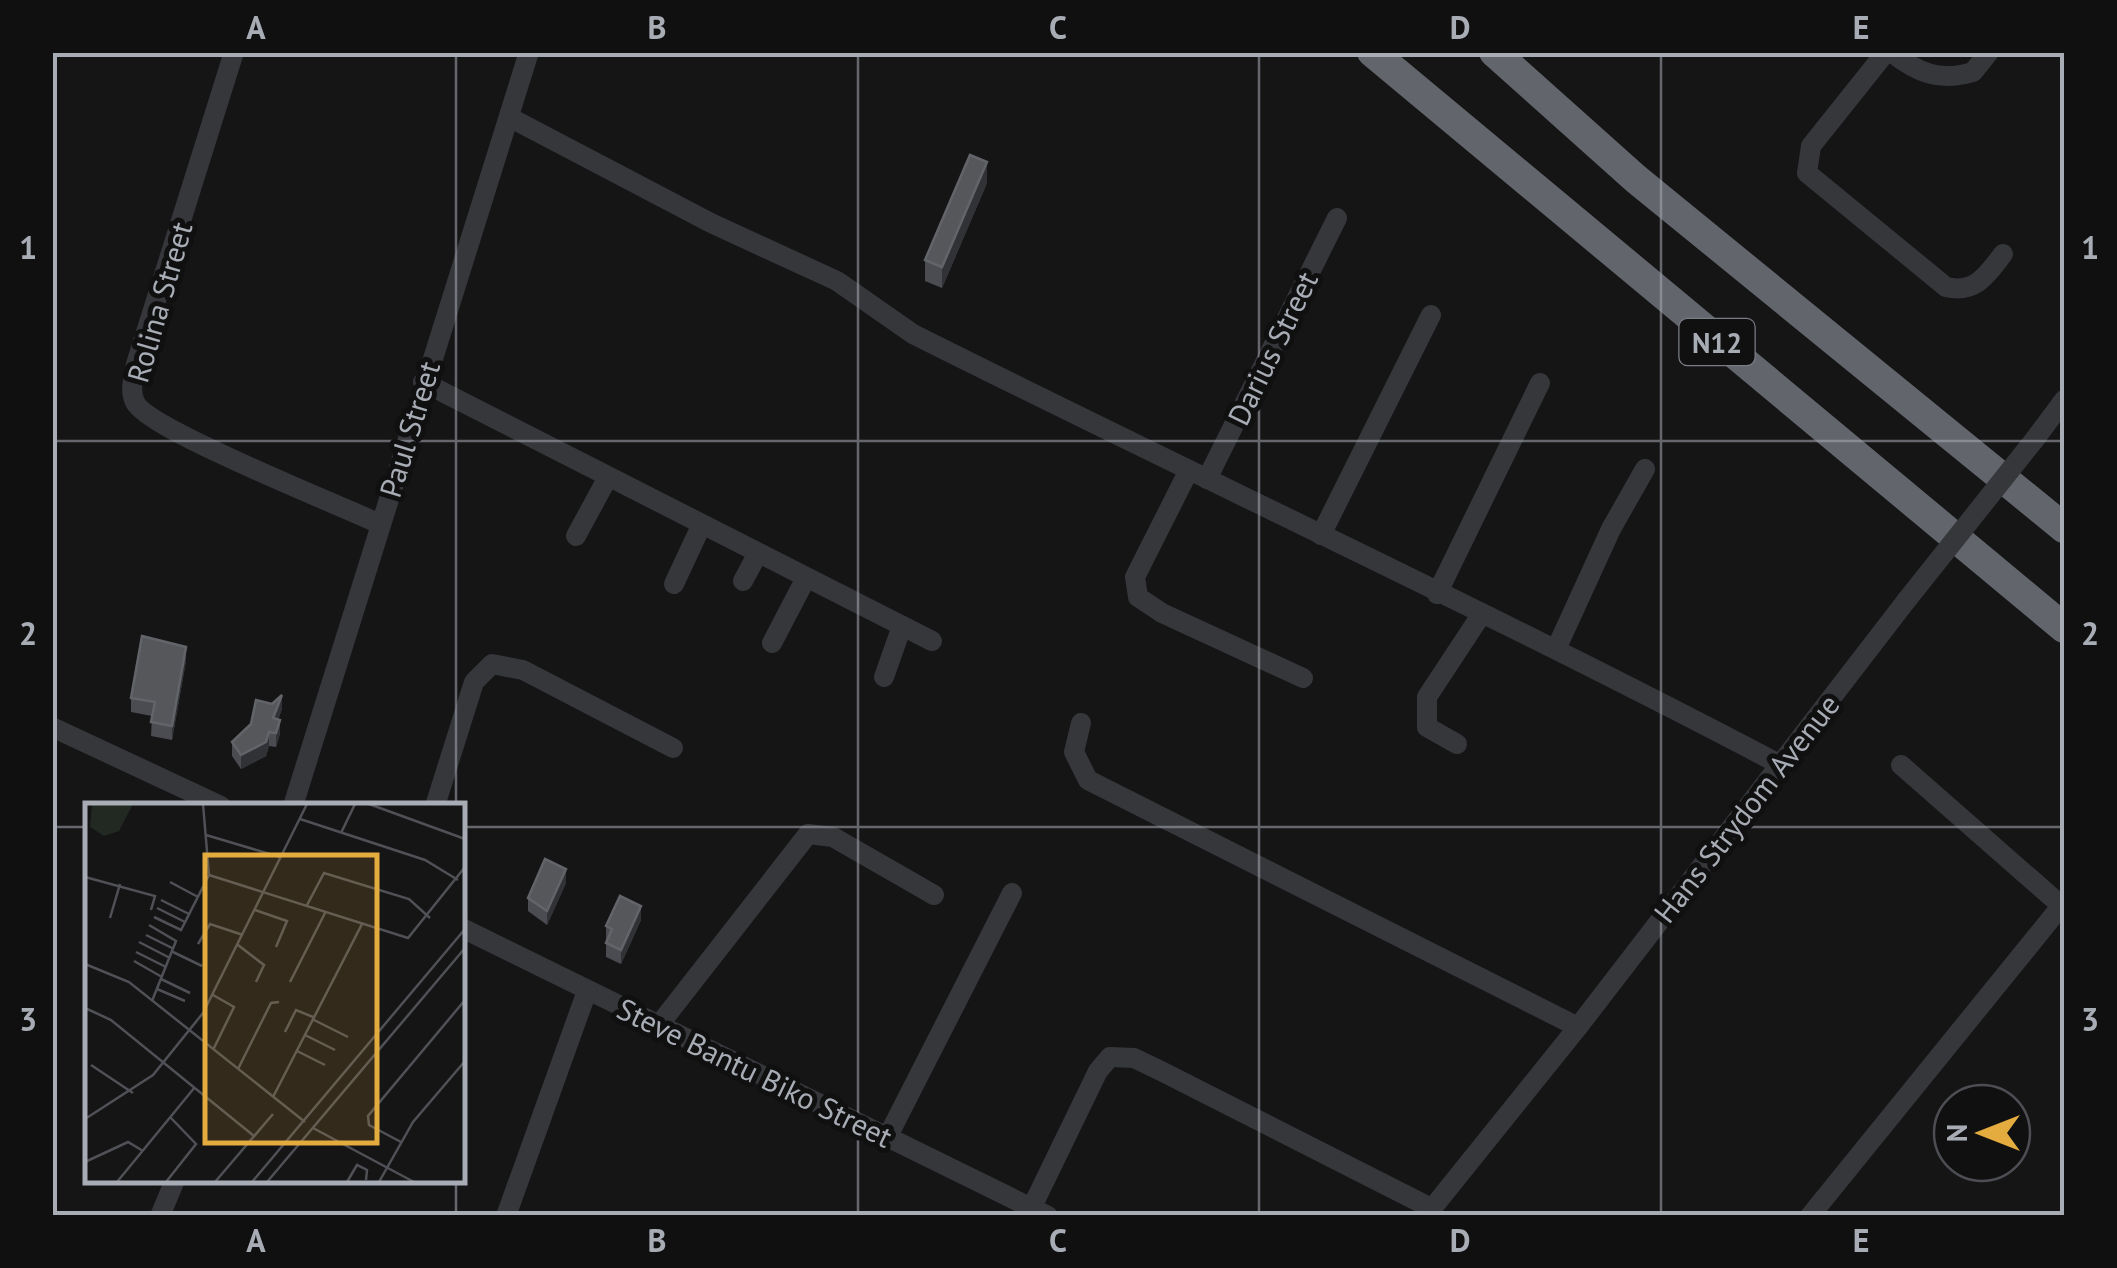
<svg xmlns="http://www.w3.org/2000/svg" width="2117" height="1268" font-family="'PT Sans',sans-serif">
	<rect width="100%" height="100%" fill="#151516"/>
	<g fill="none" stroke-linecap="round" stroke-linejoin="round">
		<g stroke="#36373b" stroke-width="20">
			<path d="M234,52L136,364C134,377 129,390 135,402C147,429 342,506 380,524"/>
			<path d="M1886,52L1811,146L1807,173L1946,287C1975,294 1987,275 2003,254"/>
			<path d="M1891,52C1918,73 1939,82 1973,72L1989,52"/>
			<path d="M509,117L711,223L837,281L913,334C1202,479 1494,614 1779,764"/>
			<polyline points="423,382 932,641"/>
			<polyline points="2035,439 2064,400"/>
			<polyline points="1189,470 1135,577 1138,597 1162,613 1303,678"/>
			<polyline points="1207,479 1337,218"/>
			<polyline points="1321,535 1431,315"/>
			<polyline points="576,536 608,477"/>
			<polyline points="743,581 758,553"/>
			<polyline points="674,584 702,524"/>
			<polyline points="1437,594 1540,383"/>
			<polyline points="772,643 806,578"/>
			<polyline points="1557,647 1611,529 1645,469"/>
			<polyline points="884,677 902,626"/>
			<polyline points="1081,723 1074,752 1088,780 1578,1027"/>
			<polyline points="52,727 221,806"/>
			<polyline points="1457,744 1427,727 1427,697 1481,615"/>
			<polyline points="1901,765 2064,908"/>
			<polyline points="293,806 529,52"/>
			<polyline points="435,806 474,682 492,664 523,670 673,748"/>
			<polyline points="462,928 1048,1216"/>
			<polyline points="659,1025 808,834 833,837 934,895"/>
			<polyline points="888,1136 1012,893"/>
			<polyline points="1032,1207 1098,1071 1110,1057 1134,1058 1161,1071 1431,1208"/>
			<polyline points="160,1216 175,1180"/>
			<polyline points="506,1216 587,991"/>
			<polyline points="1426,1216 1578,1027 1906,601"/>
			<polyline points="1810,1216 2062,905"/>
		</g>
		<g stroke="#62656c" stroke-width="30">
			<polyline points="1372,52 2064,628"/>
			<polyline points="1494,52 1636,179 2064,528"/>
		</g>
		<polyline stroke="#36373b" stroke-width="20" points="1906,601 2035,439"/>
	</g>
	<g fill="#4b4c51">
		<polygon points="987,183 942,288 925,281 925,260"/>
		<polygon points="186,661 172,740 151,736 152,716 131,712 131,698"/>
		<polygon points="282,709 278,720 280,734 276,747 269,746 266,756 241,769 232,756 232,742"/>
		<polygon points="566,883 547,925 528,911 528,898"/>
		<polygon points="641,920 621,964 606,957 606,926"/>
	</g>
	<g fill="#313235">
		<polygon points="987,162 987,183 942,288 942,267"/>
		<polygon points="186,647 186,661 172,740 172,726"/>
		<polygon points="282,695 282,709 273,732 273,718"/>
		<polygon points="280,720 280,734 276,747 276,733"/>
		<polygon points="269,732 269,746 266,756 241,769 241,755"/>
		<polygon points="566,869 566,883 547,925 547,911"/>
		<polygon points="641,906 641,920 621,964 621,950"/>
	</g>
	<g fill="#55575b" stroke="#626469" stroke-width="2.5">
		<polygon points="970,155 987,162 942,267 925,260"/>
		<polygon points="142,636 186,647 172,726 151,722 155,702 131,698"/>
		<polygon points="282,695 273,718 280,720 276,733 269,732 266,742 241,755 232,742 251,724 256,700 272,704"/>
		<polygon points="545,859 566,869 547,911 528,898"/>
		<polygon points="620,896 641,906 621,950 606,943 612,929 606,926"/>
	</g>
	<path fill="none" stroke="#a7acb5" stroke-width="2.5" stroke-opacity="0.55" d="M456,52V806M858,52V1216M1259,52V1216M1661,52V1216M52,441H2064M52,827H88M462,827H2064M456,1180V1216"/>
	<g text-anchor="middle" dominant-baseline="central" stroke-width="10" stroke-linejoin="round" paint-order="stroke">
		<rect fill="#101011" stroke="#7a7d84" stroke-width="2.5" x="1679.5" y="319" width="75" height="46" rx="8"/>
		<g font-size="28" font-weight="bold" fill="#a7acb5">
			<text x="1717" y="342">N12</text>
		</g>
		<g font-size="30" fill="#a7acb5" stroke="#101011">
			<text transform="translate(159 302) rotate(-74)">Rolina Street</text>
			<text transform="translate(1272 348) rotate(-64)">Darius Street</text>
			<text transform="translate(409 429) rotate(-73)">Paul Street</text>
			<text transform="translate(1746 808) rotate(-52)">Hans Strydom Avenue</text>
			<text transform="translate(755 1072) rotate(26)">Steve Bantu Biko Street</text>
		</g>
	</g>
	<g transform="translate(85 803)">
		<rect width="380" height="380" fill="#151516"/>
		<path d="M7,1H48L34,28L19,33L5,24Z" fill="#212922"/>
		<path fill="none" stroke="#4f5156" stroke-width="2.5" d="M118,1L124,72M284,1L380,36M215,16L340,57L373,77M256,30L270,1M121,32L195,54M124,72L323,135L380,64M0,74L70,93L66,107M85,79L113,94M76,97L104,111M221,104L239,70L324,96L345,115M72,105L100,119M170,107L202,118L191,144M69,114L96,127L124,72M25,115L35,81M64,122L91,138L67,198M61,132L89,146M54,139L85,155M113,141L125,121L158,132M153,142L179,162L171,179M51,149L81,164M88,149L117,163M49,158L77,174M0,161L44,179L220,319M76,176L105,190M205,179L240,110M72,186L100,198M0,205L26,217L169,333M227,216L263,234M200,229L211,207L228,214M220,232L250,247M128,247L149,204L128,192M212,248L240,262M6,262L48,290M153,266L186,200L194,199M188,294L277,121M0,316L68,272L118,210L222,1M228,325L329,379M316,339L284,322L283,313L380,197M0,359L43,339L58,348M32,379L110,284M81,379L111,341L86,315M130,379L188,311M167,379L380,126M182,379L380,145M262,379L272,362L282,367L281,377M294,379L328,319L380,258"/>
		<path fill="#e4ab3f" fill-opacity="0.15" stroke="#e4ab3f" stroke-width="5" d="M120,52H292V340H120Z"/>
		<rect width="380" height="380" fill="none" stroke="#a7acb5" stroke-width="5"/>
	</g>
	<rect width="2117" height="1268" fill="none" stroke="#101011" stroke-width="110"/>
	<g transform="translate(1982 1133) rotate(270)"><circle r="48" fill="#101011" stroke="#4c4e53" stroke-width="2.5"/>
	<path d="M0-8L18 38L0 25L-18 38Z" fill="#e4ab3f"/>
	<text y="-15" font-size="28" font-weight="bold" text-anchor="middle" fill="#a7acb5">N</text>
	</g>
	<rect x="55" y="55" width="2007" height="1158" fill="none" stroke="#a7acb5" stroke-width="4"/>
	<g font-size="32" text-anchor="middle" font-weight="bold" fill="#a7acb5">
		<text x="256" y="39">A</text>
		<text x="657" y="39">B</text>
		<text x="1058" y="39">C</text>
		<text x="1460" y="39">D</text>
		<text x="1861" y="39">E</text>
		<text x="28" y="259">1</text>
		<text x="2090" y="259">1</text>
		<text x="28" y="645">2</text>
		<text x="2090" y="645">2</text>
		<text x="28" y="1031">3</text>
		<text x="2090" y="1031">3</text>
		<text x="256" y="1252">A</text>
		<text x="657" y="1252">B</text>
		<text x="1058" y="1252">C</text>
		<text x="1460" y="1252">D</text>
		<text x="1861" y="1252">E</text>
	</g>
</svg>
